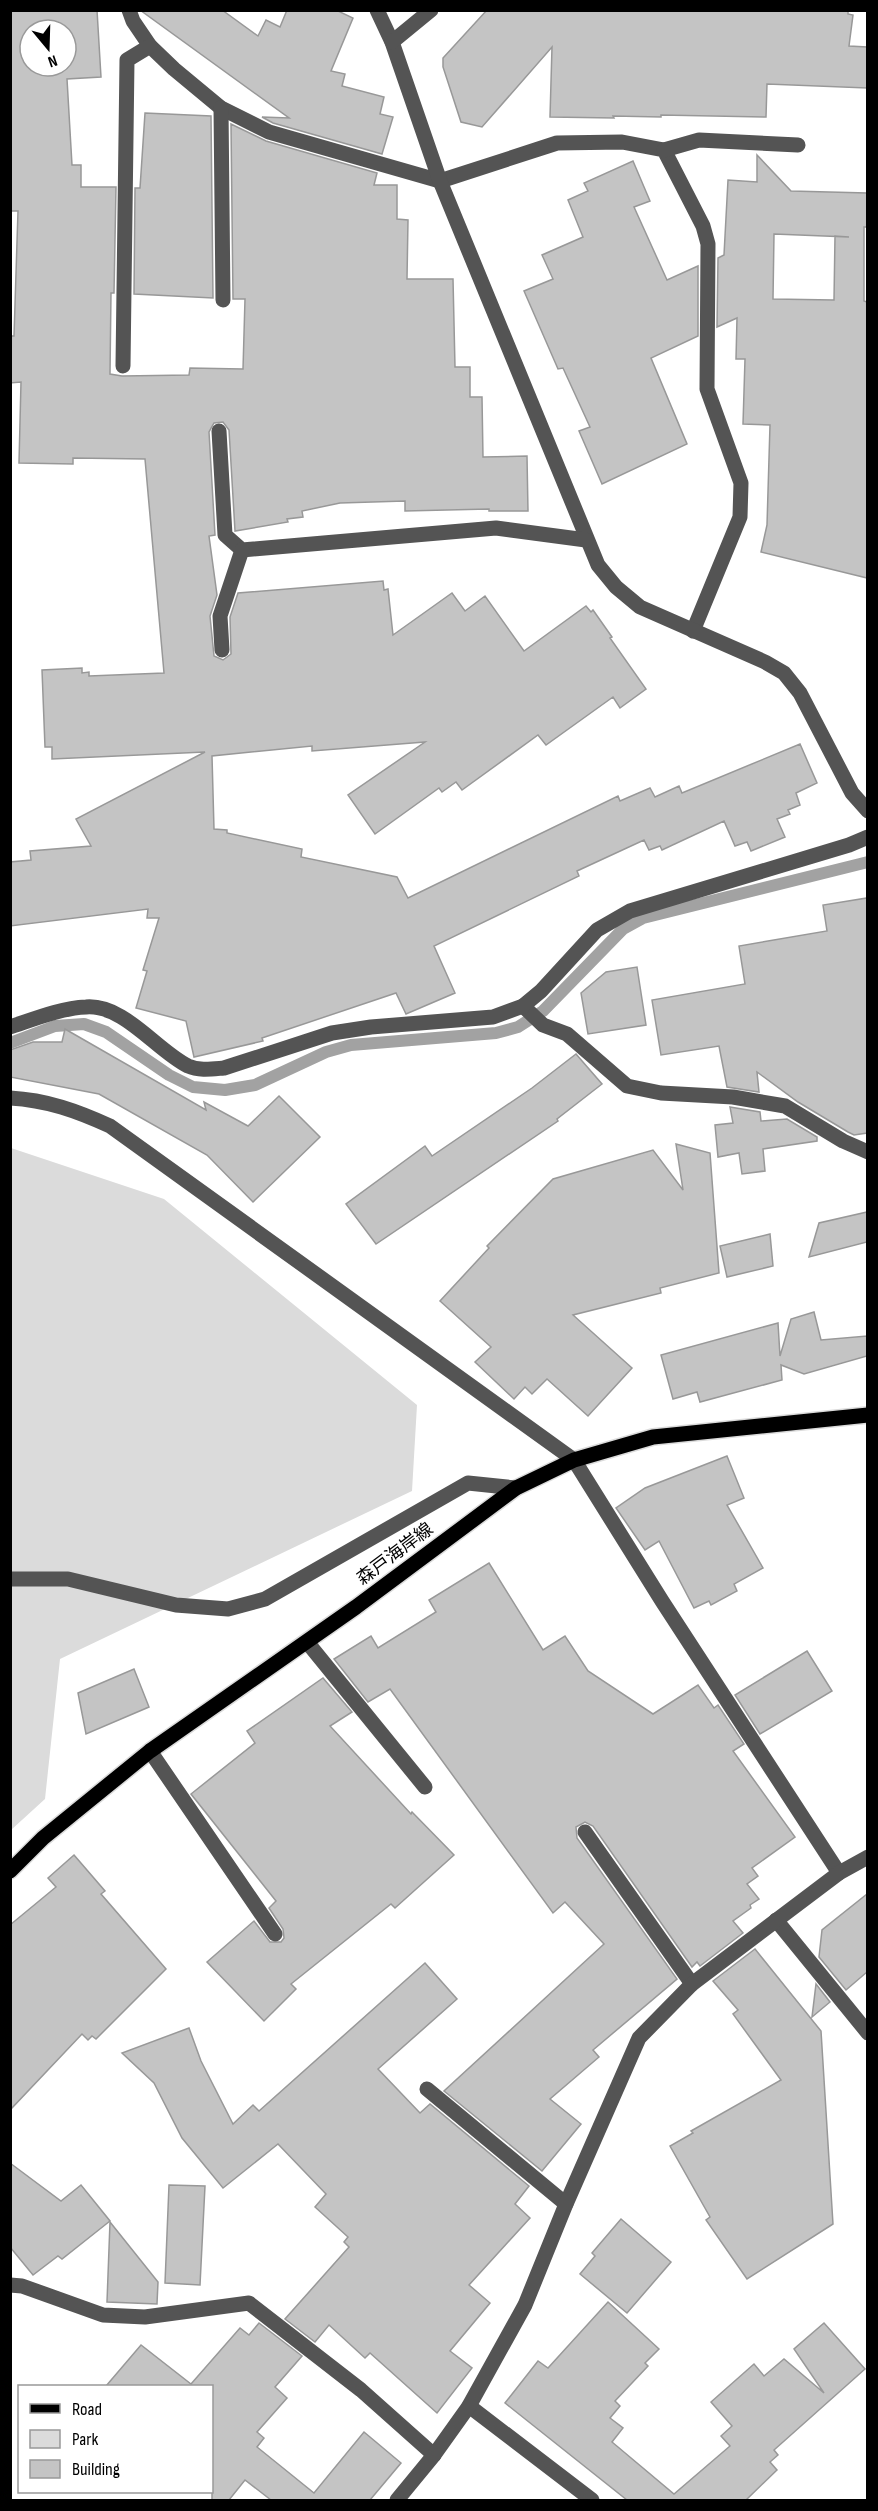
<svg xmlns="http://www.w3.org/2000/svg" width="878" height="2511" font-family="'Sofia Sans Condensed','Noto Sans JP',sans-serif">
	<rect width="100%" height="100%" fill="#fff"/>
	<polygon fill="#dbdbdb" points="11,1148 164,1199 417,1405 412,1491 60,1659 45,1799 11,1830"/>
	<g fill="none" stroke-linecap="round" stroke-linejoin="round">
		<polyline stroke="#a2a2a2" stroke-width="12" points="10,1043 55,1026 84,1024 106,1032 169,1075 193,1087 225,1090 255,1085 326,1052 351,1045 496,1033 518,1027 543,1011 623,929 643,918 868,862"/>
	</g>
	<g fill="#c4c4c4" stroke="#989898" stroke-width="1.5" fill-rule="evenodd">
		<path d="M10,10H97L101,77L67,79L72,165H81V187H116L114,293H111L110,374L122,376L189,375L190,368L243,369L245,299H233L231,124L266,141L377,173L374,185H397V219L408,220L407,279H453L455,367H470V397H482L483,457L527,456L528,511H489V509L405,511V501L340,503L302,511L303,517L287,519L288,522L235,531L229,430L223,422L214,423L209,432L215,535L209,536L217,595L210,616L214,656L223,660L231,654L230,617L238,593L383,581L384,590L388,589L393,635L452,593L465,611L485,596L524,651L586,606L591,612L593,610L612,637L610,638L646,689L620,708L613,697L546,745L538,735L462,790L456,782L442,792L439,788L375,834L348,795L425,742L312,751V746L212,756L214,829L227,830V833L302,849L301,857L397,877L408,898L618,796L620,801L650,788L655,797L679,786L682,793L800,744L817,783L796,793L800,805L788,810L790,814L777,819L785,837L751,851L747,842L735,846L724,821L662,850L660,846L649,850L644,840L577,871L579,876L434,946L455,993L406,1014L396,993L262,1038L263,1041L194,1057L186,1021L136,1008L147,971L143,970L159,918H147L148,909L10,926V862L31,860L30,851L91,846L76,819L205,752L52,759V747H45L42,670L82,668V673L89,672V676L164,673L145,459L73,458V464L19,463L21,382L10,383V336H14L18,211H10ZM30,30H66V66H30Z"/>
		<polygon points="140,10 222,10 258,36 266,20 280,27 287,10 336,10 353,18 331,71 345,74 342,86 384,97 380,114 393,117 382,154 273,123 262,117 289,118"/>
		<polygon points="487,10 848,10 848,14 853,15 849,46 867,47 867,88 767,84 766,117 661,115 661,117 613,116 614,118 550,117 552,47 482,127 461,122 443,67 443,58"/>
		<polygon points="145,113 211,116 213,298 134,294 135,188 140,188"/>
		<path d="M757,155L791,191L867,193V227H864V301L867,302V578L761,552L767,525L770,425L743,424L745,359H736L737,318L717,327L718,258L724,255L728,180L757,182ZM774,234L849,237L835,236L834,300L773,299Z"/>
		<polygon points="633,161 650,201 634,207 667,280 698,266 698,336 651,358 687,444 602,484 579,431 590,427 563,368 558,369 524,291 553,279 542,255 583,237 568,200 588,191 584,183"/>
		<polygon points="867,898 867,1133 854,1135 848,1132 798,1102 757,1072 759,1092 727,1087 719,1046 661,1055 652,1000 745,984 739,946 827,931 823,905"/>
		<polygon points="637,967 646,1025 588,1034 581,993 606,972"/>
		<polygon points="65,1029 206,1110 204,1102 248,1126 279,1096 320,1137 253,1202 207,1155 99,1094 10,1077 10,1050 33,1042 62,1042"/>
		<polygon points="576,1054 602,1084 557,1119 558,1121 376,1244 346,1204 425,1146 432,1156 532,1088"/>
		<polygon points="730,1107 760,1112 761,1121 787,1119 817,1137 817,1141 763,1149 765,1171 742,1174 739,1153 718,1157 715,1125 733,1123"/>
		<polygon points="676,1144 710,1153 719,1273 660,1288 661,1293 573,1315 632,1368 588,1416 547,1379 532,1394 525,1387 514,1399 475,1362 491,1347 440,1301 489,1248 487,1246 553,1179 653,1150 683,1190"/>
		<polygon points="867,1212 867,1242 809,1257 819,1223"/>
		<polygon points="770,1234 773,1266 727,1277 720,1246"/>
		<polygon points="814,1312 821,1340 867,1336 867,1356 804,1374 781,1365 782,1380 700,1402 697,1392 673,1399 661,1355 778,1323 780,1356 791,1319"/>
		<polygon points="727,1456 744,1498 727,1505 763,1568 734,1584 737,1591 711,1605 709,1601 694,1608 659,1541 645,1550 616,1508 645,1488"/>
		<polygon points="489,1563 543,1650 565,1636 588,1671 653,1714 698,1685 714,1708 718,1705 744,1744 733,1751 795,1837 752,1868 758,1876 747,1884 759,1899 750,1905 751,1908 733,1921 743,1933 700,1966 697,1962 692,1967 593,1826 585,1822 576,1827 577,1838 677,1979 593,2050 599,2057 550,2099 581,2124 542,2171 444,2091 604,1944 565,1902 553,1913 390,1689 368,1702 334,1659 371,1636 378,1648 436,1612 429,1600"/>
		<polygon points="807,1651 832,1691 760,1734 735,1695"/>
		<polygon points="134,1669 149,1707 86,1734 78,1693"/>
		<polygon points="323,1678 352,1712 330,1726 411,1814 412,1812 454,1855 395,1908 391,1904 291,1984 296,1989 264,2021 207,1962 254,1921 270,1942 281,1942 284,1938 283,1929 269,1908 276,1901 191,1794 255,1743 247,1731"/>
		<polygon points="74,1855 105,1891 101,1894 166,1969 96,2039 92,2036 88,2040 82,2034 10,2110 10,1925 56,1887 48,1878"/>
		<polygon points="867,1894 867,1972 846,1990 819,1957 822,1930"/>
		<polygon points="755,1949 821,2031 833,2224 747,2279 706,2220 710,2217 670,2146 693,2133 691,2131 781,2080 733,2014 738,2010 713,1981"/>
		<polygon points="425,1963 457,1999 378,2069 420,2113 430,2104 529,2186 515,2204 530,2218 469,2285 490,2303 450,2351 472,2368 437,2413 370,2353 365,2358 329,2325 315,2342 285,2319 349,2247 344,2242 348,2237 315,2207 326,2194 278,2144 223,2188 182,2138 154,2083 122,2053 189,2028 201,2061 233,2124 253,2105 259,2111"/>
		<polygon points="816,1984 830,2002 812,2017"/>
		<polygon points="10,2163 61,2201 81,2185 110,2221 62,2259 58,2256 33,2275 10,2247"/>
		<polygon points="169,2185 205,2186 200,2285 165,2283"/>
		<polygon points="621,2219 671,2262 627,2313 580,2274 595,2256 592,2253"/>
		<polygon points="110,2222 158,2282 157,2304 107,2302"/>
		<polygon points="608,2302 659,2349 645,2363 648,2366 615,2401 620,2406 610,2418 623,2428 612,2442 674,2494 730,2446 721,2436 732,2426 711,2402 754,2364 764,2376 784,2359 824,2393 794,2349 824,2323 865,2369 774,2450 778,2455 770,2462 777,2470 746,2500 627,2500 505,2403 538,2361 548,2368"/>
		<polygon points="259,2323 302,2356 275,2387 287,2398 257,2432 264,2438 257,2447 314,2493 364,2432 401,2463 370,2500 271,2500 245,2480 229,2500 212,2500 212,2386 106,2386 141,2345 191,2384 240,2328 249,2335"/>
	</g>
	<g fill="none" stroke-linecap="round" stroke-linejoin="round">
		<defs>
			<polyline id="major" points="10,1871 43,1838 150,1751 356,1607 516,1488 574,1460 653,1437 868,1415"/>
		</defs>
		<use href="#major" stroke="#dbdbdb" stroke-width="18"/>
		<g stroke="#545454" stroke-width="15">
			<polyline points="129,10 133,21 150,46 174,69 221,108 269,132 440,181 557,143 622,142 664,150 703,226 708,244 707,389 741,483 740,517 693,631"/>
			<polyline points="377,10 392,42 440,181 598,565 616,587 640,607 765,662 784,673 800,693 852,793 868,811"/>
			<polyline points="392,42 431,10"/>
			<polyline points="221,108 223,300"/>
			<polyline points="664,150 699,140 798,145"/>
			<polyline points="123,366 127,60 150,46"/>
			<polyline points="219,431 225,535 242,550 496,528 586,540"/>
			<polyline points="222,650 220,616 242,550"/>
			<polyline points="523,1006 543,1025 567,1034 627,1086 661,1093 733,1097 785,1106 843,1141 868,1152"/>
			<path d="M10,1027C34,1019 61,1008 86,1007C124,1004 156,1050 188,1066C199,1071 212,1069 224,1068L332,1033L371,1027L493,1017L523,1006L541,991L597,930L630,911L849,845L868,837"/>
			<path d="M10,1098C47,1100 77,1111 110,1126L574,1460L662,1601L839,1873"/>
			<polyline points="10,1579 68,1579 176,1605 228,1609 265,1599 468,1483 516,1488"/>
			<polyline points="307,1642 425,1787"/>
			<polyline points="150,1751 275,1934"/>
			<polyline points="585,1832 692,1984"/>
			<polyline points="776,1920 868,2033"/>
			<polyline points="427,2089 566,2204"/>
			<polyline points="10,2285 22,2286 103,2315 145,2317 249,2303 361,2390 434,2455"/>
			<polyline points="469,2406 592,2500"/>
			<polyline points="397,2500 434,2455 469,2406 525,2305 566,2204 639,2038 692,1984 839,1873 868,1857"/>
		</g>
		<use href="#major" stroke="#000" stroke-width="15"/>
	</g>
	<g text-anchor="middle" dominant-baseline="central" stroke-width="6" stroke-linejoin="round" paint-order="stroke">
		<g font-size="18" fill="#000" stroke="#fff">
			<text transform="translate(395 1554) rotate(-37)">森戸海岸線</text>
		</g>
	</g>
	<rect width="878" height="2511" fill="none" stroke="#000000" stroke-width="24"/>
	<rect x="18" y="2385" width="195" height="108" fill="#ffffff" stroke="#999999" stroke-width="1.5"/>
	<rect x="30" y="2404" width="30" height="9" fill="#000000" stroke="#999999" stroke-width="1.5"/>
	<text x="72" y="2415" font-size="18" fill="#000000">Road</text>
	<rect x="30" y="2430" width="30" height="18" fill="#dbdbdb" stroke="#999999" stroke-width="1.5"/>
	<text x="72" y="2445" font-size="18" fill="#000000">Park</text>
	<rect x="30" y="2460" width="30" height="18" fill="#c4c4c4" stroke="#999999" stroke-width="1.5"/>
	<text x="72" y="2475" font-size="18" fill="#000000">Building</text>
	<g transform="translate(48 48) rotate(161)"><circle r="28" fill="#ffffff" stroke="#999999" stroke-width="1.5"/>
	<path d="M0-4.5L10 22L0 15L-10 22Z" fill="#000000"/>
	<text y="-9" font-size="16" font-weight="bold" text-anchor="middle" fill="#000000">N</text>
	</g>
</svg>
